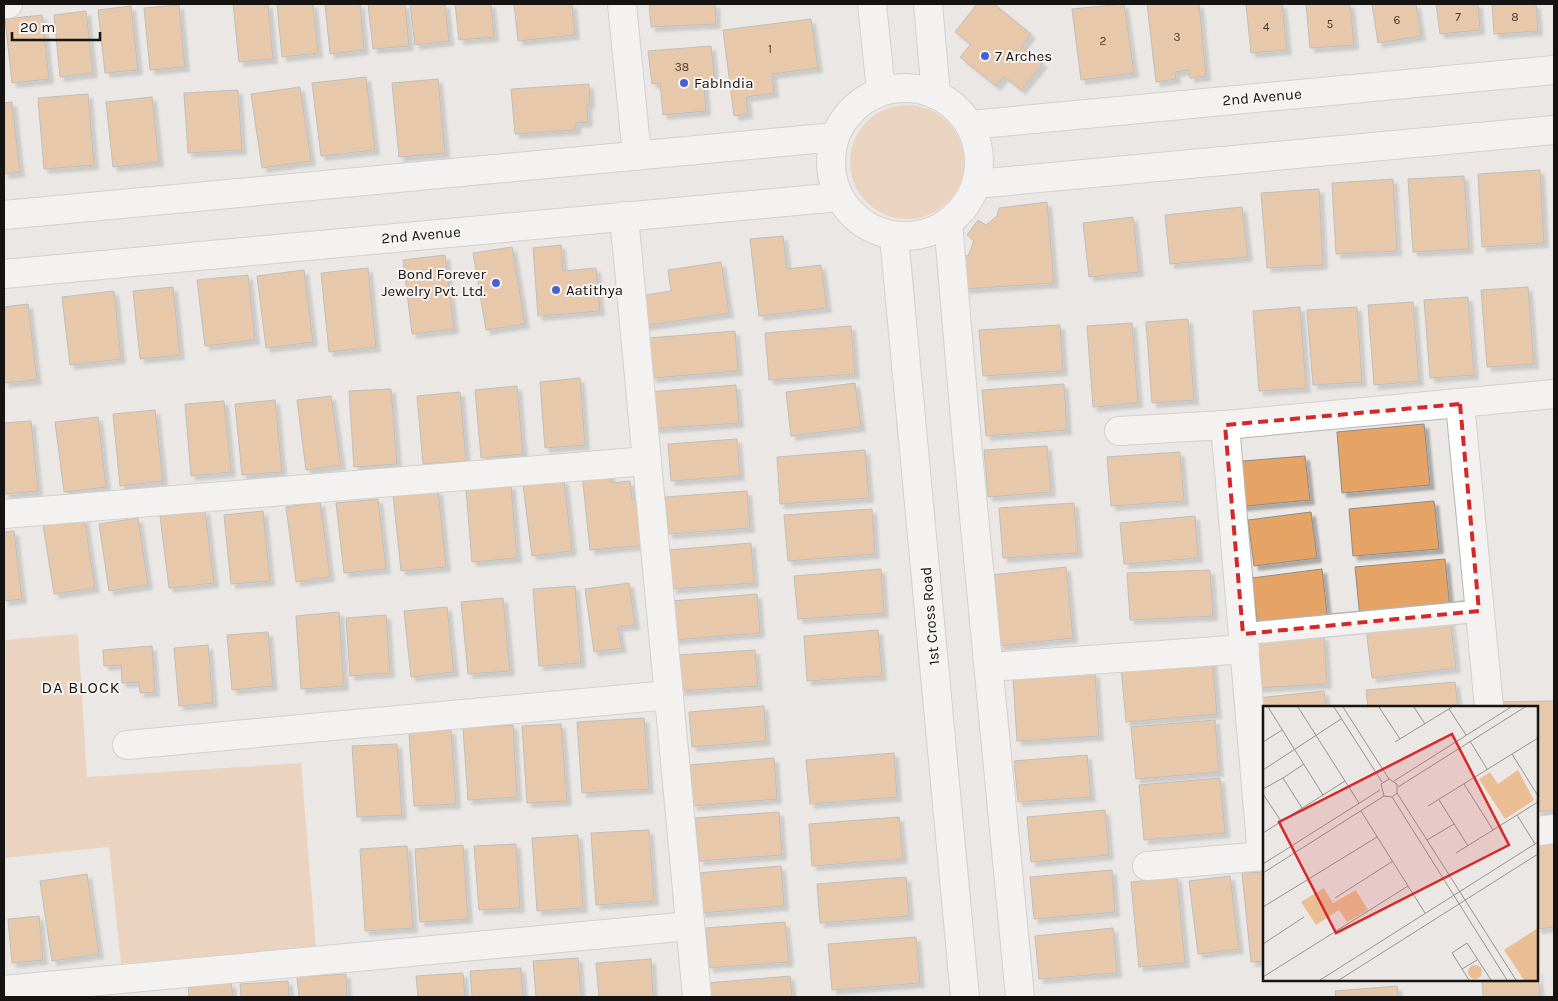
<svg xmlns="http://www.w3.org/2000/svg" width="1558" height="1001" font-family="Karla,sans-serif">
	<defs>
		<filter id="shadow"><feDropShadow dx="4.5" dy="4.5" stdDeviation="1" flood-color="#0004"/></filter>
	</defs>
	<rect width="100%" height="100%" fill="#eae7e4"/>
	<g fill="#ebbd95">
		<circle cx="907" cy="162" r="57"/>
		<polygon points="78,634 87,777 301,763 316,948 121,964 109,847 4,858 4,640"/>
	</g>
	<g fill="#e5a366" stroke="#8e8b88" filter="url(#shadow)">
		<polygon points="233,4 268,4 273,59 239,62"/>
		<polygon points="277,4 313,4 318,53 282,57"/>
		<polygon points="325,4 360,4 364,50 330,54"/>
		<polygon points="368,4 405,4 409,46 373,49"/>
		<polygon points="410,4 445,4 449,41 415,45"/>
		<polygon points="455,4 491,4 494,37 459,40"/>
		<polygon points="514,4 572,4 575,35 518,41"/>
		<polygon points="649,4 715,4 716,24 651,27"/>
		<polygon points="977,4 994,4 1031,34 1022,46 1043,63 1021,90 1004,76 996,86 960,57 971,44 955,32"/>
		<polygon points="1124,4 1134,73 1081,80 1072,9"/>
		<polygon points="1147,4 1199,4 1206,76 1190,78 1189,70 1175,72 1176,79 1156,82"/>
		<polygon points="1246,4 1282,4 1287,50 1251,53"/>
		<polygon points="1306,4 1350,4 1354,45 1310,48"/>
		<polygon points="1372,4 1416,4 1421,36 1378,43"/>
		<polygon points="1436,4 1478,4 1480,30 1440,34"/>
		<polygon points="1492,4 1536,4 1538,31 1494,34"/>
		<polygon points="179,5 185,67 150,70 144,8"/>
		<polygon points="131,6 138,70 105,73 98,10"/>
		<polygon points="86,11 93,73 60,77 54,15"/>
		<polygon points="42,15 49,79 12,83 5,19"/>
		<polygon points="811,19 818,68 772,74 774,93 746,97 748,114 734,116 723,30"/>
		<polygon points="711,46 715,82 704,83 706,111 663,115 660,83 652,84 648,51"/>
		<polygon points="366,77 375,150 321,156 312,83"/>
		<polygon points="438,79 445,153 399,157 392,83"/>
		<polygon points="589,84 590,104 587,105 588,122 576,123 576,130 515,134 511,89"/>
		<polygon points="300,87 311,161 262,168 251,94"/>
		<polygon points="238,90 242,150 188,153 184,93"/>
		<polygon points="88,94 94,165 44,169 38,98"/>
		<polygon points="152,97 159,162 113,167 106,102"/>
		<polygon points="12,102 20,172 4,174 4,103"/>
		<polygon points="1540,170 1544,243 1482,247 1478,174"/>
		<polygon points="1464,176 1469,249 1413,252 1408,179"/>
		<polygon points="1393,179 1397,251 1336,254 1332,183"/>
		<polygon points="1319,189 1323,265 1267,268 1261,193"/>
		<polygon points="1047,202 1054,283 965,289 961,255 968,256 974,241 967,235 978,220 986,225 997,216 999,208"/>
		<polygon points="1242,207 1248,257 1170,264 1165,215"/>
		<polygon points="1133,217 1139,272 1089,277 1083,223"/>
		<polygon points="783,236 787,269 821,265 827,308 759,316 750,239"/>
		<polygon points="561,245 563,271 596,268 600,311 538,316 533,248"/>
		<polygon points="512,247 525,324 486,330 473,253"/>
		<polygon points="445,255 454,329 412,334 403,260"/>
		<polygon points="721,262 729,313 644,326 639,296 671,291 668,270"/>
		<polygon points="368,268 376,347 329,352 321,273"/>
		<polygon points="304,270 313,342 266,348 257,276"/>
		<polygon points="248,275 255,340 205,346 197,280"/>
		<polygon points="173,287 180,355 140,359 133,291"/>
		<polygon points="1528,287 1534,364 1487,367 1481,290"/>
		<polygon points="114,291 121,359 70,365 62,297"/>
		<polygon points="1468,297 1474,375 1430,378 1424,300"/>
		<polygon points="1413,302 1419,381 1374,385 1368,305"/>
		<polygon points="28,304 37,380 4,383 4,307"/>
		<polygon points="1300,307 1306,388 1259,391 1253,311"/>
		<polygon points="1357,307 1362,382 1313,385 1307,310"/>
		<polygon points="1188,319 1194,400 1152,403 1146,322"/>
		<polygon points="1132,323 1138,403 1093,407 1087,326"/>
		<polygon points="1060,325 1063,371 983,376 979,330"/>
		<polygon points="851,326 855,374 769,380 765,333"/>
		<polygon points="735,331 738,371 652,378 649,338"/>
		<polygon points="580,378 585,445 545,448 540,382"/>
		<polygon points="855,383 861,427 791,436 786,392"/>
		<polygon points="1064,384 1067,430 986,436 982,390"/>
		<polygon points="736,385 739,423 651,429 648,392"/>
		<polygon points="517,386 523,454 481,458 475,390"/>
		<polygon points="391,389 397,464 354,467 349,391"/>
		<polygon points="460,392 466,461 423,464 417,396"/>
		<polygon points="331,396 341,465 306,470 297,400"/>
		<polygon points="275,400 282,472 242,475 235,404"/>
		<polygon points="224,401 231,472 191,476 185,404"/>
		<polygon points="155,410 163,481 120,486 113,414"/>
		<polygon points="98,417 106,487 64,492 55,422"/>
		<polygon points="31,421 38,491 4,494 4,423"/>
		<polygon points="1424,424 1430,485 1342,493 1337,432"/>
		<polygon points="737,439 740,476 671,481 668,444"/>
		<polygon points="1047,446 1051,492 988,497 984,450"/>
		<polygon points="865,450 869,498 780,504 777,457"/>
		<polygon points="1180,452 1184,501 1111,506 1107,457"/>
		<polygon points="1305,456 1310,500 1236,507 1231,462"/>
		<polygon points="610,472 611,483 630,481 632,499 643,498 648,545 590,550 582,474"/>
		<polygon points="564,480 572,551 532,556 523,485"/>
		<polygon points="511,485 517,558 472,562 466,489"/>
		<polygon points="438,490 446,567 401,571 393,494"/>
		<polygon points="747,491 750,528 668,534 665,497"/>
		<polygon points="378,499 386,569 344,573 336,503"/>
		<polygon points="1434,501 1439,549 1353,556 1349,509"/>
		<polygon points="320,502 330,577 296,582 286,507"/>
		<polygon points="1074,503 1078,553 1003,558 999,508"/>
		<polygon points="872,509 875,554 788,561 784,515"/>
		<polygon points="205,510 214,583 169,588 160,516"/>
		<polygon points="263,511 270,581 231,584 224,515"/>
		<polygon points="1311,512 1317,558 1254,566 1248,520"/>
		<polygon points="1195,516 1198,558 1124,564 1120,523"/>
		<polygon points="84,518 95,588 54,594 43,525"/>
		<polygon points="138,518 148,585 109,591 99,524"/>
		<polygon points="14,531 22,599 4,601 4,532"/>
		<polygon points="751,543 754,583 672,589 669,550"/>
		<polygon points="1445,559 1450,610 1360,618 1355,567"/>
		<polygon points="1066,567 1073,638 999,646 991,575"/>
		<polygon points="881,569 884,613 798,619 794,576"/>
		<polygon points="1322,569 1328,622 1258,629 1252,578"/>
		<polygon points="1210,570 1213,616 1130,620 1127,573"/>
		<polygon points="629,583 635,625 618,627 622,648 594,652 585,589"/>
		<polygon points="575,586 581,663 539,666 533,589"/>
		<polygon points="757,594 760,633 674,640 671,601"/>
		<polygon points="503,598 510,671 468,674 461,602"/>
		<polygon points="447,607 454,672 411,677 404,611"/>
		<polygon points="339,612 344,686 301,689 296,616"/>
		<polygon points="386,615 390,673 350,676 346,618"/>
		<polygon points="1450,620 1456,668 1372,678 1366,629"/>
		<polygon points="878,630 882,676 807,681 804,636"/>
		<polygon points="268,632 273,686 232,690 227,635"/>
		<polygon points="1324,636 1327,684 1254,688 1251,641"/>
		<polygon points="208,645 213,703 179,706 174,648"/>
		<polygon points="152,646 155,692 140,693 139,682 122,683 121,665 104,666 103,650"/>
		<polygon points="755,650 758,686 680,691 677,655"/>
		<polygon points="1212,659 1217,714 1126,722 1121,667"/>
		<polygon points="1095,673 1099,736 1017,741 1013,678"/>
		<polygon points="1455,682 1458,707 1368,707 1366,690"/>
		<polygon points="1324,691 1326,707 1264,707 1264,752 1257,698"/>
		<polygon points="1554,701 1554,810 1537,812 1537,707 1492,707 1491,702"/>
		<polygon points="764,706 766,741 692,747 689,712"/>
		<polygon points="644,718 649,789 582,793 577,722"/>
		<polygon points="1215,720 1219,772 1136,779 1131,727"/>
		<polygon points="561,724 567,801 527,803 522,726"/>
		<polygon points="513,725 517,797 468,800 463,728"/>
		<polygon points="451,730 456,804 414,806 409,733"/>
		<polygon points="397,744 402,815 357,817 352,746"/>
		<polygon points="894,753 897,797 810,804 806,760"/>
		<polygon points="1087,755 1091,797 1018,802 1014,761"/>
		<polygon points="774,758 777,799 693,806 690,765"/>
		<polygon points="1220,778 1225,833 1144,840 1139,785"/>
		<polygon points="1105,810 1109,855 1031,862 1027,817"/>
		<polygon points="779,812 782,855 699,861 695,818"/>
		<polygon points="899,817 903,859 812,866 809,824"/>
		<polygon points="649,830 654,901 596,905 591,833"/>
		<polygon points="578,835 583,908 537,911 532,838"/>
		<polygon points="516,844 520,908 479,910 474,846"/>
		<polygon points="1554,844 1554,927 1537,929 1537,845"/>
		<polygon points="463,845 468,919 420,922 415,849"/>
		<polygon points="407,846 413,928 365,931 360,849"/>
		<polygon points="781,866 784,906 701,913 697,873"/>
		<polygon points="1112,870 1115,912 1034,919 1030,877"/>
		<polygon points="1264,872 1264,961 1251,962 1242,873"/>
		<polygon points="87,874 99,954 52,961 40,881"/>
		<polygon points="1230,876 1239,949 1198,954 1189,881"/>
		<polygon points="906,877 909,916 820,923 817,884"/>
		<polygon points="1177,877 1185,963 1139,967 1131,882"/>
		<polygon points="39,916 43,960 12,963 8,919"/>
		<polygon points="785,922 789,962 709,968 706,928"/>
		<polygon points="1113,928 1117,973 1039,979 1035,936"/>
		<polygon points="916,937 920,983 832,990 828,944"/>
		<polygon points="578,958 581,997 536,997 533,961"/>
		<polygon points="651,959 653,997 599,997 596,963"/>
		<polygon points="521,968 523,997 472,997 470,971"/>
		<polygon points="1537,970 1540,997 1483,997 1482,980 1537,980"/>
		<polygon points="463,973 465,997 418,997 416,976"/>
		<polygon points="346,974 347,997 299,997 297,977"/>
		<polygon points="790,976 792,997 708,997 707,983"/>
		<polygon points="288,981 289,997 241,997 240,984"/>
		<polygon points="231,983 233,997 189,997 188,986"/>
		<polygon points="1397,986 1398,997 1336,997 1335,991"/>
	</g>
	<g fill="none" stroke-linecap="round" stroke-linejoin="round">
		<defs>
			<polyline id="pedestrian" points="1243,634 1479,611"/>
			<g id="minor">
				<polyline points="4,4 8,4"/>
				<polyline points="622,4 637,156"/>
				<polyline points="624,216 697,997"/>
				<polyline points="1460,404 1489,707"/>
				<polyline points="1225,425 1262,856"/>
				<polyline points="1119,431 1225,425 1554,394"/>
				<polyline points="4,514 647,461"/>
				<polyline points="989,667 1245,649"/>
				<polyline points="127,745 669,695"/>
				<polyline points="1537,831 1554,829"/>
				<polyline points="1147,866 1264,856"/>
				<polyline points="4,990 690,926"/>
			</g>
			<g id="tertiary">
				<polyline points="872,4 881,91"/>
				<polyline points="928,4 936,95"/>
				<circle cx="905" cy="162" r="74"/>
				<polyline points="970,125 1554,70"/>
				<polyline points="976,184 1554,130"/>
				<polyline points="4,215 835,137"/>
				<polyline points="948,222 967,443 1020,997"/>
				<polyline points="894,236 965,997"/>
				<polyline points="4,274 839,197"/>
			</g>
		</defs>
		<use href="#pedestrian" stroke="#b8b4b2" stroke-width="24"/>
		<use href="#minor" stroke="#b8b4b2" stroke-width="30"/>
		<use href="#tertiary" stroke="#b8b4b2" stroke-width="30"/>
		<use href="#pedestrian" stroke="#fff" stroke-width="21"/>
		<use href="#minor" stroke="#fff" stroke-width="28"/>
		<use href="#tertiary" stroke="#fff" stroke-width="28"/>
	</g>
	<path d="M0 0H1558V1001H0ZM1460,404L1479,611L1243,634L1225,425Z" fill="#eae7e4" fill-opacity=".55" fill-rule="evenodd"/>
	<path fill="none" stroke="#d62828" stroke-width="4" stroke-dasharray="10 6" stroke-linejoin="round" d="M1460,404L1479,611L1243,634L1225,425Z"/>
	<g fill="#4961d6" stroke="#f7f4f1" stroke-width="2">
		<circle cx="985" cy="56" r="5"/>
		<circle cx="684" cy="83" r="5"/>
		<circle cx="496" cy="283" r="5"/>
		<circle cx="556" cy="290" r="5"/>
	</g>
	<g text-anchor="middle" dominant-baseline="central" stroke-width="4" stroke-linejoin="round" paint-order="stroke">
		<g font-size="12" fill="#493828">
			<text x="1458" y="17">7</text>
			<text x="1515" y="17">8</text>
			<text x="1397" y="20">6</text>
			<text x="1330" y="24">5</text>
			<text x="1266" y="27">4</text>
			<text x="1177" y="37">3</text>
			<text x="1103" y="41">2</text>
			<text x="770" y="49">1</text>
			<text x="682" y="67">38</text>
		</g>
		<g font-size="15" fill="#151413" stroke="#f7f4f1" text-anchor="start">
			<text x="995" y="56">7 Arches</text>
			<text x="694" y="83">FabIndia</text>
			<text x="486" y="274" text-anchor="end">Bond Forever<tspan x="486" dy="17">Jewelry Pvt. Ltd.</tspan></text>
			<text x="566" y="290">Aatithya</text>
		</g>
		<g font-size="15" fill="#151413" stroke="#f7f4f1">
			<text transform="translate(1262 97) rotate(-5)">2nd Avenue</text>
			<text transform="translate(421 235) rotate(-5)">2nd Avenue</text>
			<text transform="translate(930 616) rotate(-95)">1st Cross Road</text>
		</g>
		<g font-size="16" letter-spacing="1" fill="#151413" stroke="#f7f4f1">
			<text x="81" y="687">DA BLOCK</text>
		</g>
	</g>
	<g transform="translate(1263 706)">
		<rect width="275" height="275" fill="#eae7e4"/>
		<path d="M255,64L271,94L242,113L216,73L227,66L235,78ZM61,182L70,197L93,184L105,204L84,216L76,204L53,219L38,196ZM275,222V274H261L241,244ZM205 266a7 7 0 1 1 14 0a7 7 0 1 1-14 0Z" fill="#ebbd95"/>
		<path fill="none" stroke="#959390" stroke-width="1" d="M5,1L60,89M35,1L96,97M71,1L119,76M80,1L126,73M116,1L137,33M151,1L162,18M186,3L203,29M207,35L224,63M0,36L19,24M132,36L189,1M249,48L275,90M0,64L78,13M131,75L248,1M201,78L230,124M135,81L262,1M0,83L20,72M134,87L129,91L121,90L118,78L126,73L134,78V87L253,274M0,88L18,115M129,91L244,274M176,94L205,140M165,100L275,32M39,102L20,72L41,58M98,105L162,207M254,109L272,138M0,127L82,75M164,134L191,118M193,147L275,96M0,158L117,84M0,167L121,90M72,192L130,155M0,201L114,131M0,238L41,211M199,263L214,254M0,271L145,180M57,274L275,136M76,274L275,148M206,274L189,247L204,237L228,274"/>
		<path fill="#d62828" fill-opacity="0.15" stroke="#d62828" stroke-width="2.5" d="M189,28L246,139L73,227L16,116Z"/>
		<rect width="275" height="275" fill="none" stroke="#151413" stroke-width="2.5"/>
	</g>
	<rect width="1558" height="1001" fill="none" stroke="#151413" stroke-width="10"/>
	<path d="M12 32v8h88v-8" fill="none" stroke="#151413" stroke-width="2.5"/>
	<text x="20" y="32" font-size="15" fill="#151413" stroke="#f7f4f1" stroke-width="4" paint-order="stroke">20 m</text>
</svg>
